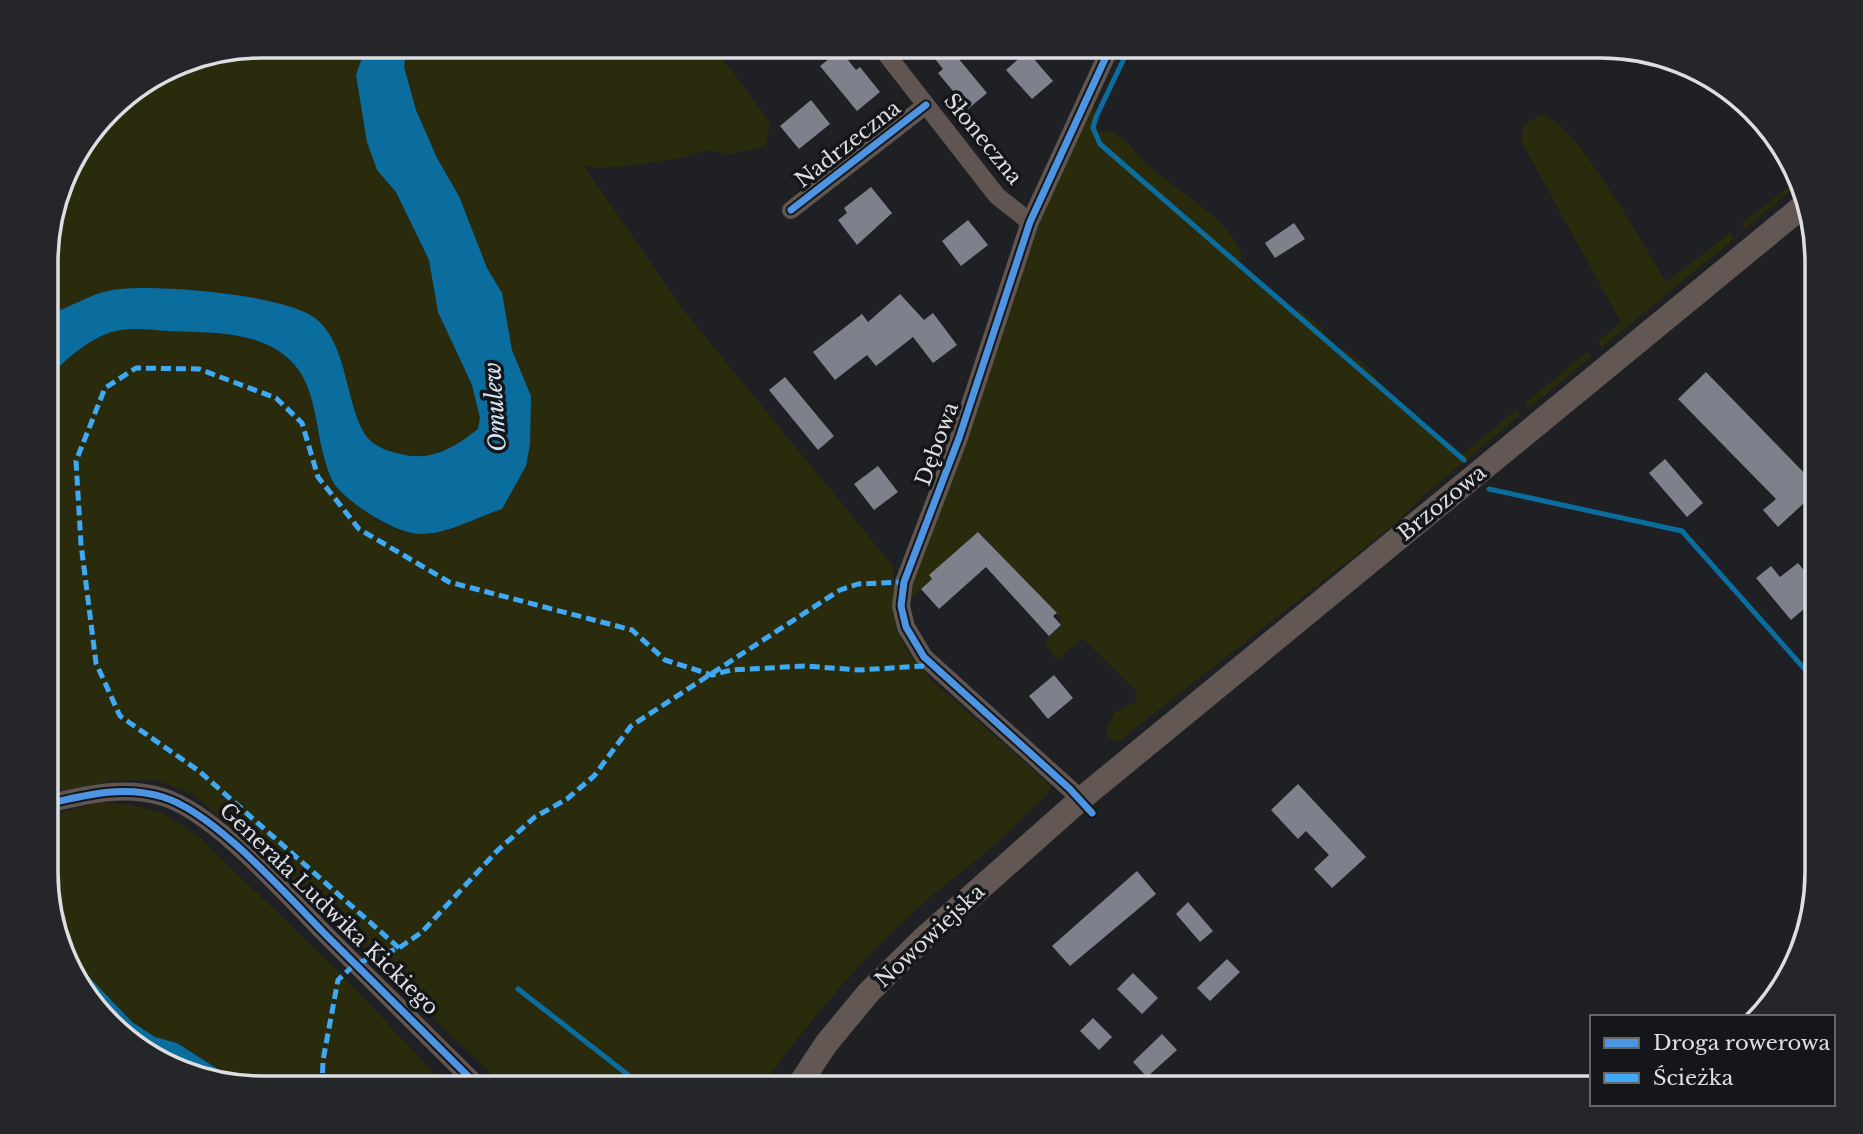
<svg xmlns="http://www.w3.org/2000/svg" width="1863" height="1134" font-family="'Libre Baskerville',serif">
	<rect width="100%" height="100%" fill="#1f2023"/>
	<g fill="#2a2b0c">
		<path d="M261,46H366L356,75L377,170L396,192L429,260L438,312L472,385L481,418L478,429C455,447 432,462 402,454C392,452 380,449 372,442C345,419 351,345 315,318C283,294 152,283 112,290C90,294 69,308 47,315V234L68,166L119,99L179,62Z"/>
		<path d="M407,46H714L770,123L766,146L730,154L708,150L686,157L630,166L597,168L583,165L685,312L893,566L895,626L906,648L931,680L1051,786C1047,800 1036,803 1027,813C1005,837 981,857 955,877C878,938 818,1009 760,1088H507L196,796L154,779L114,781L63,791L57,788L48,738L52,612L47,593V379C65,360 90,337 116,331C133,327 152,330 169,331C210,333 258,330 290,361C315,384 314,419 322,449C333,488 379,534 421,534C448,534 477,517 502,509L526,466L531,396L512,350L502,293L487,268L459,196L437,158L416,110L404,67Z"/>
		<path d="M1090,105L1096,108L1093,116L1099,133C1105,131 1109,131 1115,133C1127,139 1136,154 1146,163C1176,192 1228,215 1242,256L1238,264L1290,309L1299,310L1323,328L1322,337L1340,352L1345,350C1356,355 1378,374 1379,385L1460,456L1516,410L1520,415L1425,494L1395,524L1119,741L1109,738L1106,730L1115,712L1137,701L1135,690L1082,638L1060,658L1054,657L1046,644L1049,636L1062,626L1059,616L979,532L929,575L932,579L909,600L910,589C974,430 1017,261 1090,105Z"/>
		<path d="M1543,115C1575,121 1647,251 1666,282L1730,233L1734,239L1602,347L1598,342L1621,322L1522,143L1523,124Z"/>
		<polygon points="1795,182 1796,186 1745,229 1741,224"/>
		<polygon points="1587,352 1591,357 1529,408 1525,403"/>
		<polygon points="101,802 132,805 163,813 197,835 344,977 448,1088 261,1088 238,1082 177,1043 155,1037 132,1022 70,957 55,882 47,862 51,815"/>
	</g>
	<g fill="#0b6d9d">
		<path d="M366,46H407L404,67L416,110L437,158L459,196L487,268L502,293L512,350L531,396L530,444L526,466L502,509C477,517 448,534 421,534C396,534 351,505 335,485C328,475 324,456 321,445C315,416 313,383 291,361C260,330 210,333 169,331C152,330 134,327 116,331C90,337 65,360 47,379V315C69,308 90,294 112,290C152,283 283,294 315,318C351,345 345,419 372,442C380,449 392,452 401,454C432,462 455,447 478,429L480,418L472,385L438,312L429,260L396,192L377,170L367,142L356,75Z"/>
		<polygon points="47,593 52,612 48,738 57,788 47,829"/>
		<polygon points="47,862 55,882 70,957 132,1022 155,1037 177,1043 238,1082 153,1059 82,992 47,900"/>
	</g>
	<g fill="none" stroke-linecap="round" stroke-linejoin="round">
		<g stroke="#0b6d9d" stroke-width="5">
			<polyline points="1130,46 1096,117 1093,128 1100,144 1464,460"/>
			<polyline points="1489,489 1682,531 1810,675 1817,677"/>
			<polyline points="518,989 645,1088"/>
		</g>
	</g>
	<g fill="#7e818c">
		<polygon points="925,46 948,46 987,93 968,109 938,73 943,69"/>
		<polygon points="840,50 856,70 860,67 880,92 857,111 820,66"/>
		<polygon points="1027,51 1053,81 1032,99 1006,70"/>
		<polygon points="811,100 830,124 799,149 780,126"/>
		<polygon points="871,187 892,213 857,245 838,220 847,213 844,208"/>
		<polygon points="968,220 988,245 961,266 942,241"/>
		<polygon points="1294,223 1305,239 1275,258 1265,243"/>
		<polygon points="900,294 924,320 933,313 957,345 933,363 913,337 876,366 867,355 835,380 813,352 862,314 868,322"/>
		<polygon points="1706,372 1817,486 1817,491 1778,527 1763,510 1776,499 1678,399"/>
		<polygon points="785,377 834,436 818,450 769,390"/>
		<polygon points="1665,459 1703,503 1687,517 1649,473"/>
		<polygon points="878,466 898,492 874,510 854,484"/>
		<polygon points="978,532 1057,613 1053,616 1061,625 1049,636 986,567 939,609 921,589 932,579 929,575"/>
		<polygon points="1798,563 1817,586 1817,598 1791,620 1756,578 1771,566 1780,577"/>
		<polygon points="1054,675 1073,698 1048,719 1029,696"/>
		<polygon points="1298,784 1366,857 1332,888 1314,869 1329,855 1306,831 1298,839 1271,810"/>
		<polygon points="1137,871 1156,894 1070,966 1052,946"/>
		<polygon points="1188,902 1213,931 1200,942 1176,914"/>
		<polygon points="1227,959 1240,972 1210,1001 1197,988"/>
		<polygon points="1133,973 1158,998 1142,1014 1117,989"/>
		<polygon points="1093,1018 1112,1037 1099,1050 1080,1031"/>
		<polygon points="1162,1034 1177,1050 1147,1077 1133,1062"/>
	</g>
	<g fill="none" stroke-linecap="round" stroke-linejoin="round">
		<g stroke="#605551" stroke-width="18">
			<polyline points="880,46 997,196 1030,222"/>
			<polyline points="791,210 926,105"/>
			<polyline points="1081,799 924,657 906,627 901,606 904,582 959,438 1030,222 1111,46"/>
			<path d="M47,804C86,795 123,785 163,797C217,814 288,897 329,938C379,988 430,1038 480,1088"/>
		</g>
		<polyline stroke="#625753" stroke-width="24" points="797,1088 826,1044 869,992 923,939 1081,799 1803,206"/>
		<g stroke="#3fa9f5" stroke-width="5" stroke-dasharray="10 5" stroke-linecap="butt">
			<polyline points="399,948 199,771 120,716 96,663 81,544 76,461 105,388 136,368 199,369 276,398 302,423 318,477 359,529 449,582 632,630 665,660 712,675 731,670 805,666 859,670 923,666 935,669"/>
			<polyline points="322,1088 323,1060 338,980 355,964 399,948 422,932 498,850 535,817 567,799 594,776 631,726 840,590 858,584 904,582"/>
		</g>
		<defs>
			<g id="cycleway">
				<polyline points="791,210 926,105"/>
				<path d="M47,804C86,795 123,785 163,797C217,814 288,897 329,938C379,988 430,1038 480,1088"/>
				<polyline points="1092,813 1070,789 924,657 906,627 901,606 904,582 959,438 1030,222 1111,46"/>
			</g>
		</defs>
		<use href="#cycleway" stroke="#14161a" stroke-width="11"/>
		<use href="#cycleway" stroke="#4d94e3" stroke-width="7"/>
	</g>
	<g text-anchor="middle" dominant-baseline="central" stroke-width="7" stroke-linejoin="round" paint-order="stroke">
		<g font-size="21" fill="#dddee1" stroke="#14161a">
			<text transform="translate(983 139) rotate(51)">Słoneczna</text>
			<text transform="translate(848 144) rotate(-38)">Nadrzeczna</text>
			<text transform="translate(937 444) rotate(-70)">Dębowa</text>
			<text transform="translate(1442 503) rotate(-39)">Brzozowa</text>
			<text transform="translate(329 909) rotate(44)">Generała Ludwika Kickiego</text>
			<text transform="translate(930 936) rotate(-43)">Nowowiejska</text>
		</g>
		<g font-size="23" font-style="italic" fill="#d2e6f5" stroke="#14161a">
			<text transform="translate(495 407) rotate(-94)">Omulew</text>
		</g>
	</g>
	<path d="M0 0H1863V1134H0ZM262 58H1601A204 204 0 0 1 1805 262V872A204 204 0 0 1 1601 1076H262A204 204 0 0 1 58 872V262A204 204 0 0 1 262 58Z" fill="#24262a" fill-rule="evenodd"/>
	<path fill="none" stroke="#dddee1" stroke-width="3.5" d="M262 58H1601A204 204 0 0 1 1805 262V872A204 204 0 0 1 1601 1076H262A204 204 0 0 1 58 872V262A204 204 0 0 1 262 58Z"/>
	<rect x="1590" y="1015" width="245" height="91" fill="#14161a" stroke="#64666a" stroke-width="2"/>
	<rect x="1604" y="1038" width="35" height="10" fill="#4d94e3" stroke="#64666a" stroke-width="2"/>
	<text x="1653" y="1050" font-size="21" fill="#dddee1">Droga rowerowa</text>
	<rect x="1604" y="1073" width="35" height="10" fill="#3fa9f5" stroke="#64666a" stroke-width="2"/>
	<text x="1653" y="1085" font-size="21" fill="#dddee1">Ścieżka</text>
</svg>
